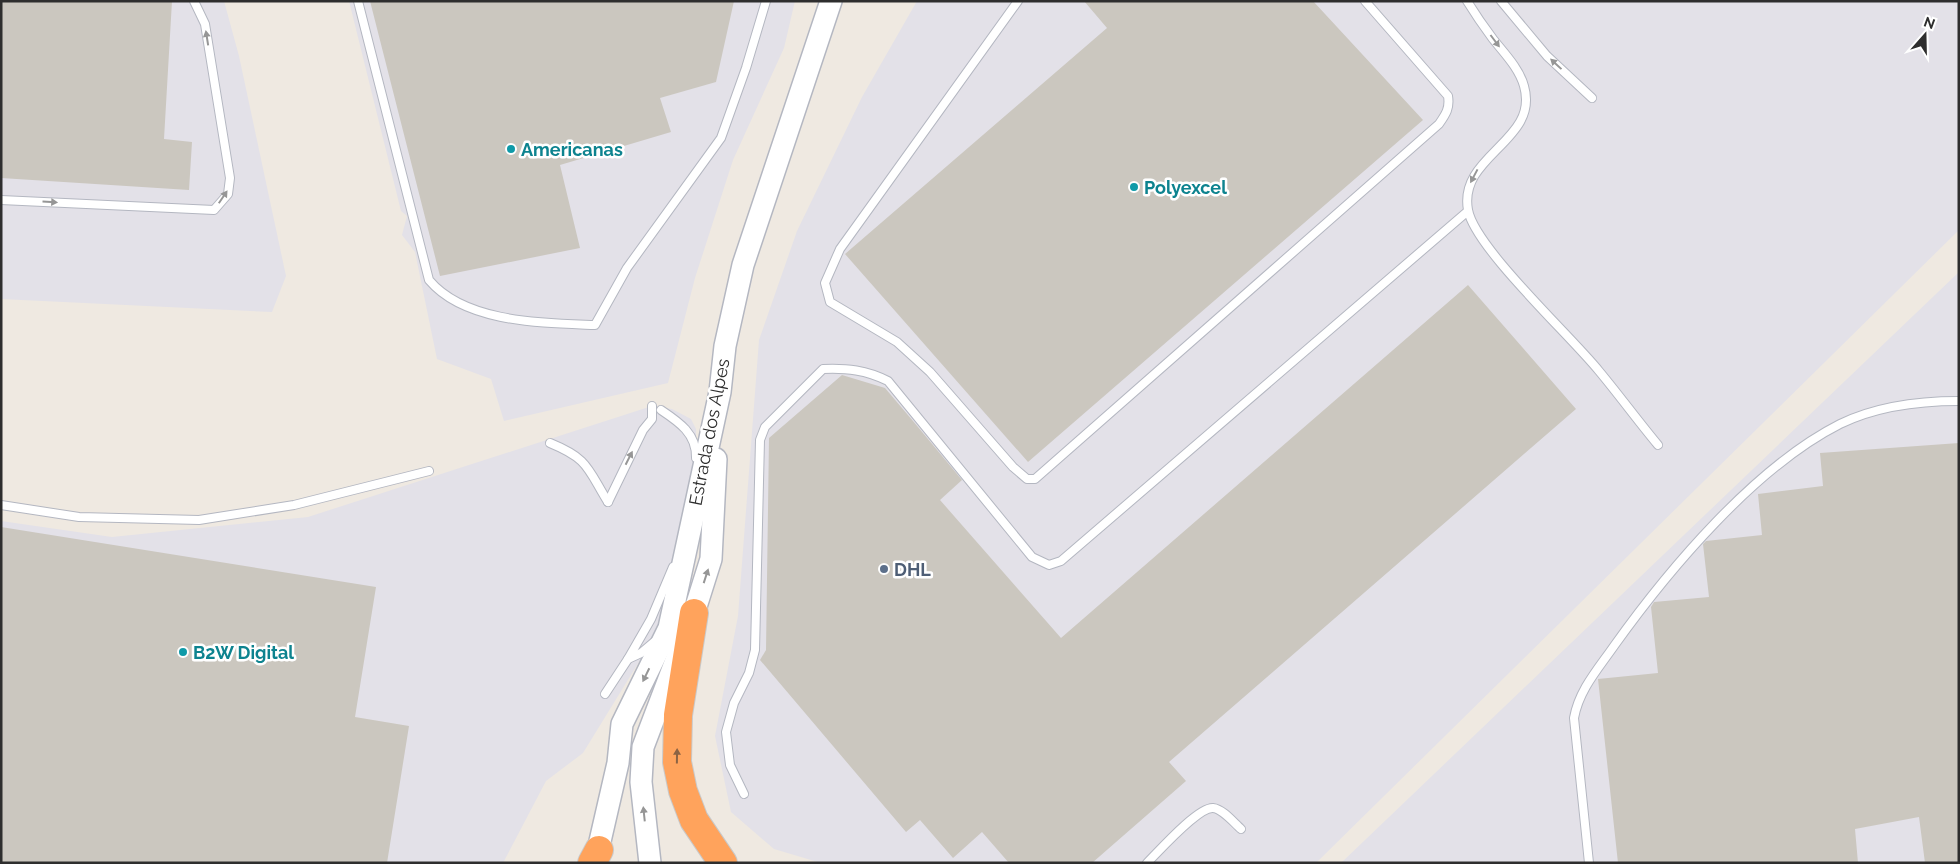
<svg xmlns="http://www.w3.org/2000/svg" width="1960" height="864" font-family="Raleway,sans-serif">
	<rect width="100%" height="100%" fill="#efe9e1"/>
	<g fill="#e3e1e8">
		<polygon points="1,1 224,1 239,56 286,276 272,312 1,299"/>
		<polygon points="349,1 795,1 784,48 733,160 695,278 668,383 504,421 491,379 437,359 415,252 402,235 407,216 401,211"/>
		<polygon points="917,1 1959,1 1959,230 1316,863 821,863 774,849 731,812 715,736 738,616 759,340 797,231 862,97"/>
		<polygon points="1959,272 1959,863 1341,863"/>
		<polygon points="652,406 672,409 691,419 696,429 694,528 666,618 583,753 546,781 503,863 1,863 1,521 112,537 308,517"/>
	</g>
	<g fill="#cbc7bf">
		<polygon points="1,1 172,1 164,139 192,142 189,190 1,178"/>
		<polygon points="370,1 734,1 716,82 660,98 671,132 560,165 580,248 440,276"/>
		<polygon points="1084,1 1313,1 1423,120 1028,462 845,254 1107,28"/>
		<polygon points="1468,285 1576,409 1169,762 1186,781 1092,863 1009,863 982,832 953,858 920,820 906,832 760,660 766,650 769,438 842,375 885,388 913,421 962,480 940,500 1061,638"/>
		<polygon points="1959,443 1959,863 1925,863 1919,817 1855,829 1858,863 1618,863 1598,679 1658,673 1651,607 1654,602 1709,597 1703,544 1706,541 1762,535 1758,494 1823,486 1820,453"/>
		<polygon points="1,527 376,587 355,717 409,726 387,863 1,863"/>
	</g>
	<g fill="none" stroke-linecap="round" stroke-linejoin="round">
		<defs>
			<g id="service">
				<path d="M358,1L429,280C465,323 543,323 595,325L627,268L721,138L746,68L766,1"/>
				<path d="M1018,1L840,249L825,283L830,302L897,342L930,372L1013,467L1027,479H1035L1439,124C1446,114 1450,108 1448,96L1365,1"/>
				<path d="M1467,1C1475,14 1484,27 1493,39C1504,53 1519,68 1524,86C1540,141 1458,155 1468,210C1475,248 1571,336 1599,371C1619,395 1638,421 1658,445"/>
				<polyline points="1501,1 1547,56 1592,98"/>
				<polyline points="1,200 214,210 228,194 230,178 205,24 194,1"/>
				<path d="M661,410C679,422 697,434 696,458"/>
				<path d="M550,443C589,459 587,468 608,502"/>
				<polyline points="608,502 643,430 652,419 652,406"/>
				<polyline points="1,505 79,517 199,520 294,505 429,471"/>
				<polyline points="628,659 651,619 673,567"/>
				<polyline points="605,694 628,659 641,653 654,642"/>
				<path d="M744,794L730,765L726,732L734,703L749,673L755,650L760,440L765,427L823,369C847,368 866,370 888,381L1032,557L1049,565L1061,561L1468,211"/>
				<path d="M1147,863C1159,851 1198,807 1213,808C1223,809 1234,823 1241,829"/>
				<path d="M1589,863L1574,718C1579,690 1598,669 1614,646C1669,569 1755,467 1840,424C1877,406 1918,401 1959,401"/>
			</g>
			<g id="secondary">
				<polyline points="595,863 618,763 622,724 669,628 720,392 725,346 743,265 831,1"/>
				<polyline points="650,863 641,782 643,747 694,613 711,559 716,459"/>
			</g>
			<g id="motorway">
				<polyline points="694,613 678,715 677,762 683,791 694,820 723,863"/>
				<polyline points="592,863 599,850"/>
			</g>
		</defs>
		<use href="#service" stroke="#b4b7c1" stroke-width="10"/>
		<use href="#secondary" stroke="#b4b7c1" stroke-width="24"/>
		<use href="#motorway" stroke="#c9c9c9" stroke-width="30"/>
		<use href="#service" stroke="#fff" stroke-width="8"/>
		<use href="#secondary" stroke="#fff" stroke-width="21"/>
		<use href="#motorway" stroke="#ffa35c" stroke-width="28"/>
	</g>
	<defs><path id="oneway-solid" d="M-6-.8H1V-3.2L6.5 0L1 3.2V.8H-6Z" transform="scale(1.25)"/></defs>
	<g fill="#969696">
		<use href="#oneway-solid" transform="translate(207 38) rotate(-99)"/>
		<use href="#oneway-solid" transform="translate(1495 41) rotate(53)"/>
		<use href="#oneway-solid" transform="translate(1556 64) rotate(-137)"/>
		<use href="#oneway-solid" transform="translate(1474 176) rotate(118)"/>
		<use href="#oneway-solid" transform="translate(223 197) rotate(-56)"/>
		<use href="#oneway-solid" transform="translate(50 202) rotate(3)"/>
		<use href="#oneway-solid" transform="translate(629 458) rotate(-63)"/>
		<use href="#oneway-solid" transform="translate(706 576) rotate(-72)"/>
		<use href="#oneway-solid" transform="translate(646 675) rotate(116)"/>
		<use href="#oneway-solid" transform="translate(644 814) rotate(-96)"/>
	</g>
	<use fill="#8c6343" href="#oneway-solid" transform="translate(677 756) rotate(-89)"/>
	<g fill="#0f9aa8" stroke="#fff" stroke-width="2">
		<circle cx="511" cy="149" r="5"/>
		<circle cx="1134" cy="187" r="5"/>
		<circle cx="183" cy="652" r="5"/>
	</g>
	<circle fill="#5c6f8a" stroke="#fff" stroke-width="2" cx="884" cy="569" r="5"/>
	<g text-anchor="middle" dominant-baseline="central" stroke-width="5" stroke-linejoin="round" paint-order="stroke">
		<g font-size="18" font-weight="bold" fill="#0d838f" stroke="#fff" text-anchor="start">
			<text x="521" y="149">Americanas</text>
			<text x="1144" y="187">Polyexcel</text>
			<text x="193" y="652">B2W Digital</text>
		</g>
		<g font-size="18" fill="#2e2e2e" stroke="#fff">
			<text transform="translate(709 432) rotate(-79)">Estrada dos Alpes</text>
		</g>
		<g font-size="18" font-weight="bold" fill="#4e5e75" stroke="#fff" text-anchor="start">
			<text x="894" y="569">DHL</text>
		</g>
	</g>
	<rect width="1960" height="864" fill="none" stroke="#2e2e2e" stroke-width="5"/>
	<g transform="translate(1925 35) rotate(20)" stroke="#ffffff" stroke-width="4" paint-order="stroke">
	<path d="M0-4L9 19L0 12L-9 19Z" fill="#2e2e2e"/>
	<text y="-8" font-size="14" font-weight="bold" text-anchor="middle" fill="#2e2e2e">N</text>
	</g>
</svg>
